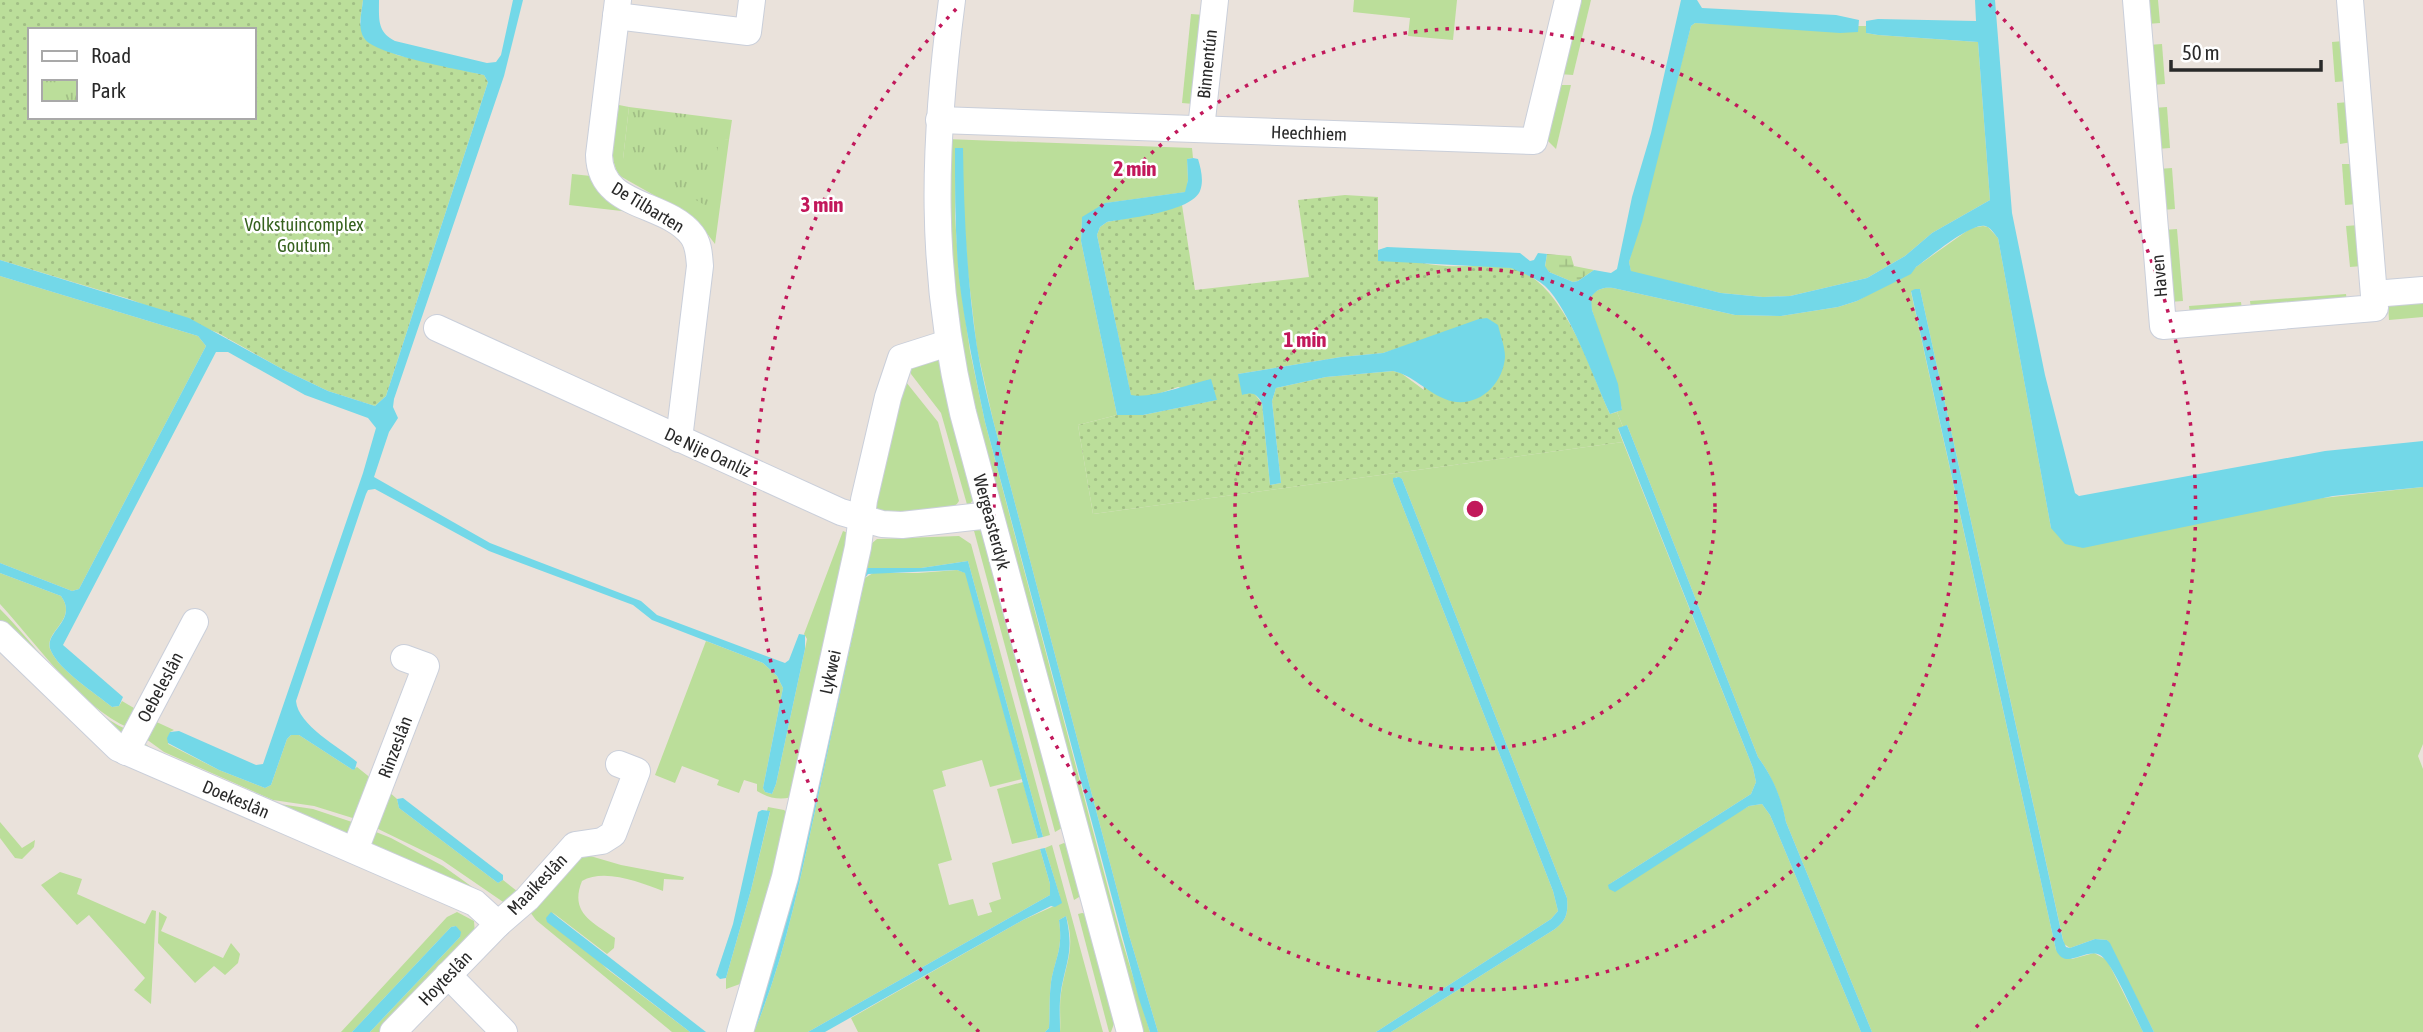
<svg xmlns="http://www.w3.org/2000/svg" width="2423" height="1032" font-family="'Asap Condensed',sans-serif">
	<defs>
		<pattern id="wetland-marsh" width="20" height="14" patternUnits="userSpaceOnUse" patternTransform="scale(1.75)"><rect width="20" height="14" fill="#bbde9a"/><path d="M1 5h8M5 5V1M11 12h8M15 12V8" fill="none" stroke="#a1be85"/></pattern>
		<pattern id="park-tufts" width="24" height="20" patternUnits="userSpaceOnUse" patternTransform="scale(1.75)"><rect width="24" height="20" fill="#bbde9a"/><path d="M3 7l-1-3M5 7V3M7 7l1-3M15 17l-1-3M17 17v-4M19 17l1-3" fill="none" stroke="#a1be85"/></pattern>
		<pattern id="garden-dots" width="8" height="8" patternUnits="userSpaceOnUse" patternTransform="scale(1.75)"><rect width="8" height="8" fill="#bbde9a"/><path d="M2 2h.1M6 6h.1" fill="none" stroke="#a1be85" stroke-width="1.8" stroke-linecap="round"/></pattern>
	</defs>
	<rect width="100%" height="100%" fill="#eae2db"/>
	<g fill="#bbde9a">
		<polygon points="1354,0 1457,0 1453,40 1408,36 1410,18 1353,12"/>
		<polygon points="1576,0 1591,0 1573,75 1559,74"/>
		<polygon points="2145,0 2158,0 2160,23 2147,24"/>
		<polygon points="1191,14 1204,15 1194,104 1182,103"/>
		<polygon points="1695,23 1858,31 1858,26 1866,26 1866,33 1878,35 1978,42 1990,200 1932,233 1905,256 1867,278 1790,296 1763,297 1721,293 1631,272 1629,262 1691,26"/>
		<polygon points="2344,41 2348,81 2335,82 2332,42"/>
		<polygon points="2162,44 2165,84 2152,85 2148,45"/>
		<polygon points="1557,85 1571,85 1556,149 1546,139"/>
		<polygon points="2349,102 2352,142 2340,144 2337,103"/>
		<path d="M619,105L629,107L623,159L720,138L729,140L715,244L696,219L620,176C606,157 616,128 619,105Z"/>
		<polygon points="2167,107 2170,148 2157,149 2153,108"/>
		<path d="M946,139L1192,148L1193,158L1187,159L1188,180L1186,192L1106,203L1082,218L1081,241L1117,415L1078,425L1093,514L1623,442L1753,768L1756,782L1751,794L1608,885L1749,806L1762,804L1770,815L1861,1032H1391L1555,929C1567,920 1568,913 1567,898L1402,479L1396,477L1393,482L1553,891L1558,911L1551,919L1376,1032H1158L1129,935L993,420L977,349L968,273L959,148H956L955,216L959,275L970,351L985,422L1121,937L1150,1032H1138L956,342Z"/>
		<polygon points="2342,164 2354,164 2357,204 2345,205"/>
		<polygon points="2172,168 2175,209 2162,210 2158,169"/>
		<polygon points="572,174 591,176 639,213 569,205"/>
		<polygon points="2359,225 2362,266 2350,267 2346,226"/>
		<path d="M1983,226L1988,227L1998,238L2051,528L2423,487V744L2418,756L2423,769V1032H2154L2107,940L2095,939L2070,948L2064,944L1920,289L1911,292L2056,950L2072,959L2094,953L2107,960L2143,1032H1872L1786,822C1780,796 1773,778 1758,757L1627,425L1623,427L1617,412L1622,409L1592,310L1590,297C1597,289 1603,287 1613,288L1735,315L1781,316L1838,307L1857,301L1916,267L1971,228Z"/>
		<polygon points="2177,229 2183,301 2169,302 2163,230"/>
		<polygon points="0,276 198,336 206,346 79,589 72,591 0,563"/>
		<polygon points="2346,294 2347,302 2251,309 2250,301"/>
		<polygon points="2423,299 2423,317 2389,320 2388,303"/>
		<polygon points="2241,302 2242,310 2190,314 2189,306"/>
		<polygon points="939,356 976,494 968,508 941,413 911,374 911,366"/>
		<path d="M902,377L938,422L959,501C948,520 899,512 879,512L873,500Z"/>
		<polygon points="973,527 983,532 1062,828 1055,832"/>
		<path d="M843,531L853,535L799,794C785,801 772,800 757,791V784L744,780L739,793L717,785L719,780L682,766L675,783L655,775L706,641L763,663L777,676L783,688L763,788L765,792L772,794L776,784L805,649L807,639L804,634Z"/>
		<polygon points="959,536 971,544 1050,835 1043,837 968,561 921,568 865,568 871,544 877,539"/>
		<path d="M957,570L966,573L1022,779L990,787L982,760L942,771L946,786L933,790L952,860L938,864L949,905L973,899L978,916L992,912L989,903L1001,899L992,863L1040,849L1050,884V895L808,1032H754C785,958 800,880 817,802C833,727 849,653 865,578L873,573H918Z"/>
		<path d="M0,573L61,596C79,621 42,631 51,651C60,671 95,693 112,707L119,706L122,701L139,711L129,728C79,706 37,644 0,604Z"/>
		<path d="M0,609C39,648 77,708 128,730L122,740L0,624Z"/>
		<polygon points="150,719 174,730 170,732 168,744 219,770 265,788 271,785 287,739 291,735 299,735 353,770 357,767 372,779 359,820 314,806 273,800 164,752 142,736"/>
		<polygon points="140,740 155,751 273,803 313,809 358,824 353,836 143,752"/>
		<polygon points="1023,782 1038,838 1012,844 997,789"/>
		<polygon points="388,791 397,799 399,808 498,883 503,880 522,895 509,906 442,860 372,826"/>
		<polygon points="768,807 784,810 794,819 740,984 726,989 726,978 751,890 770,812 767,811"/>
		<polygon points="0,822 22,848 35,840 34,847 22,859 15,858 0,838"/>
		<polygon points="371,830 391,838 443,866 496,904 376,851 368,842"/>
		<polygon points="1064,843 1071,846 1084,894 1074,900 1059,845"/>
		<path d="M1052,845L1103,1032H1060C1061,1019 1059,1006 1061,993C1066,961 1076,949 1066,916L1059,920C1063,949 1056,956 1051,982C1049,997 1050,1013 1049,1028L1045,1032H858L851,1018L1023,920L1054,906L1060,897L1045,848Z"/>
		<path d="M580,853L621,865L684,877L683,880L664,879L663,891C640,882 604,868 582,881C569,913 593,922 615,938L614,948L607,954L552,912L607,969L690,1032H672L536,920L530,912Z"/>
		<polygon points="60,872 82,879 77,894 145,924 152,910 156,911 151,1004 134,990 145,978 89,915 77,925 41,885"/>
		<polygon points="159,912 167,917 161,931 223,958 231,943 240,954 238,963 225,975 214,966 195,983 158,943"/>
		<polygon points="457,912 474,921 475,934 382,1032 370,1032 460,937 456,926 451,927 352,1032 341,1032 447,917"/>
		<polygon points="1082,913 1089,914 1116,1018 1111,1032 1109,1032 1078,914"/>
	</g>
	<polygon fill="url(#wetland-marsh)" points="1547,254 1571,256 1574,266 1594,270 1578,281 1573,282 1549,272 1545,267"/>
	<polygon fill="url(#park-tufts)" points="629,107 732,120 729,140 719,139 710,208 623,159"/>
	<g fill="url(#garden-dots)" fill-rule="evenodd">
		<path d="M0,0H363L360,22L364,38L397,55L484,75L488,82L386,396L375,406L328,391L284,370L218,333L129,299L0,260ZM30,30H254V117H30Z"/>
		<path d="M1345,195L1378,197V254C1400,258 1424,265 1447,266C1467,267 1491,264 1511,268C1563,279 1590,370 1610,414L1617,412L1623,427L1618,429L1623,442L1093,514L1078,425L1117,415H1143L1216,400L1178,387L1152,396H1131L1097,235L1100,227L1107,222L1159,212L1182,205L1195,290L1309,277L1298,200ZM1419,342L1424,390L1401,373L1393,371L1326,377L1276,388L1272,401L1281,483L1270,485L1262,403L1238,374L1341,357L1383,353Z"/>
	</g>
	<g fill="#73d8e8">
		<path d="M363,0H379C379,19 377,32 395,41L487,63L496,62L501,55L513,0H523L504,76L394,399L393,407L398,418L389,432L374,477L490,543L641,601L657,615L785,663L789,660L799,634L805,635V649L776,784L772,794L765,792L763,788L783,688L777,676L763,663L652,620L633,605L489,551L375,489L368,490L366,494L296,701C298,725 339,747 357,762L355,769L353,770L299,735H291L287,739L271,785L265,788L219,770L168,743L167,738L170,732L179,731L256,765L263,764L363,473L376,428L368,418L305,395L228,352H216L63,645L123,697L119,706L112,707C95,693 60,671 51,651C42,632 79,621 61,596L0,573V563L72,591L79,589L206,346L198,336L0,276V260L189,318L284,370L328,391L375,406L386,396L488,82L484,75C462,70 374,55 364,38C357,27 362,12 363,0Z"/>
		<path d="M1681,0H1697L1702,8L1836,15L1859,20L1858,32L1840,33L1695,23L1691,26L1642,222L1629,262L1631,271L1721,293L1763,297L1790,296L1867,278L1905,256L1932,233L1990,200L1978,42L1878,35L1866,33V21L1878,19L1976,21L1975,0H1995L2012,213L2045,375L2075,493L2079,496L2325,451L2423,441V487L2333,496L2083,548L2065,544L2051,528L1998,238C1994,234 1991,227 1985,226C1970,223 1929,258 1916,267L1911,274L1857,301L1838,307L1781,316L1735,315L1613,288C1603,287 1597,289 1591,297L1592,310L1618,384L1622,410L1610,414C1595,382 1569,308 1545,286C1535,278 1523,273 1511,268L1378,261V250L1387,247L1520,253L1530,261L1534,260L1538,253L1547,254L1545,266L1549,272L1573,282L1578,281L1594,270L1611,273L1617,269L1632,197L1651,133Z"/>
		<path d="M955,148H963C964,215 967,281 977,347C981,371 987,396 993,420L1129,935L1158,1032H1150L1139,999L985,422C975,374 965,327 959,278C955,235 955,192 955,148Z"/>
		<path d="M1193,158L1198,159C1201,169 1204,181 1200,191C1191,212 1128,218 1107,222L1100,227L1097,235L1131,395C1151,399 1189,384 1211,379L1217,400L1143,415H1117L1081,241L1082,217L1105,203L1185,192L1188,180L1187,159Z"/>
		<path d="M1915,289H1920L2063,940L2066,947L2070,948L2095,939L2107,940L2110,943L2154,1032H2143C2135,1017 2112,961 2100,955C2084,948 2066,971 2056,950L1911,291Z"/>
		<path d="M1487,318L1498,325C1500,334 1505,347 1505,357C1503,387 1474,411 1445,399C1427,392 1412,375 1393,371L1326,377L1276,388L1272,401L1281,483L1270,485L1262,403C1256,393 1253,392 1242,395L1238,374L1341,357L1383,353L1479,319Z"/>
		<path d="M1627,425L1758,757C1773,778 1781,796 1786,822L1872,1032H1861L1770,815L1762,804L1749,806L1615,892L1609,889L1608,885L1751,794L1756,782L1753,768L1618,428Z"/>
		<path d="M1399,477L1402,479L1567,898C1568,913 1567,920 1555,929L1391,1032H1376L1551,919L1558,911L1553,891L1393,482V478Z"/>
		<path d="M968,561L1043,837L1038,838L965,573L957,570L868,574L865,578C849,653 833,727 817,802C800,880 785,958 754,1032L865,568H921Z"/>
		<polygon points="403,798 503,875 503,880 498,883 399,808 397,799"/>
		<polygon points="762,810 770,811 751,890 726,978 720,979 716,975 733,924 758,812"/>
		<polygon points="1045,848 1062,903 1055,907 1051,906 1023,920 825,1032 808,1032 1050,895 1050,884 1040,849"/>
		<polygon points="551,912 706,1032 690,1032 547,922 546,918"/>
		<path d="M1066,916C1074,951 1067,958 1061,991C1059,1004 1060,1017 1060,1030V1032H1045L1049,1028C1050,1013 1049,997 1051,982C1056,955 1063,950 1059,920Z"/>
		<polygon points="456,926 461,932 460,937 370,1032 352,1032 451,927"/>
	</g>
	<g fill="none" stroke-linecap="round" stroke-linejoin="round">
		<defs>
			<g id="minor">
				<path d="M618,0L599,155C600,209 666,201 692,235C699,244 699,255 700,266L679,439"/>
				<path d="M952,0C933,146 929,269 963,413L1130,1032"/>
				<polyline points="2136,0 2163,326 2375,308 2350,0"/>
				<polyline points="616,16 748,32 752,0"/>
				<polyline points="939,120 1534,141 1568,0"/>
				<polyline points="1201,129 1215,0"/>
				<polyline points="2374,294 2423,290"/>
				<polyline points="437,328 841,512 882,524 902,525 990,515"/>
				<polyline points="0,634 118,748 475,903 498,924"/>
				<polyline points="126,752 195,622"/>
				<polyline points="355,850 426,666 404,658"/>
				<polyline points="448,975 504,1032"/>
				<polyline points="393,1032 498,924 527,899 575,845 602,841 613,834 637,771 619,764"/>
				<polyline points="740,1032 785,877 858,547 864,500 888,397 901,358 948,343"/>
			</g>
		</defs>
		<use href="#minor" stroke="#cacfda" stroke-width="28"/>
		<use href="#minor" stroke="#fff" stroke-width="26"/>
	</g>
	<g fill="none" stroke="#c2185b" stroke-width="3.5" stroke-dasharray="3.5 7">
		<circle cx="1475" cy="509" r="240"/>
		<circle cx="1475" cy="509" r="481"/>
		<path d="M979 1032A721 721 0 0 1 961 4M1989 4A721 721 0 0 1 1971 1032"/>
	</g>
	<g text-anchor="middle" dominant-baseline="central" stroke-width="5" stroke-linejoin="round" paint-order="stroke">
		<g font-size="18" fill="#292929" stroke="#fff">
			<text transform="translate(1207 64) rotate(-84)">Binnentún</text>
			<text transform="translate(1309 133) rotate(2)">Heechhiem</text>
			<text transform="translate(648 207) rotate(31)">De Tilbarten</text>
			<text transform="translate(2159 276) rotate(-95)">Haven</text>
			<text transform="translate(708 452) rotate(25)">De Nije Oanliz</text>
			<text transform="translate(992 522) rotate(75)">Wergeasterdyk</text>
			<text transform="translate(830 672) rotate(-78)">Lykwei</text>
			<text transform="translate(160 687) rotate(-62)">Oebeleslân</text>
			<text transform="translate(395 747) rotate(-69)">Rinzeslân</text>
			<text transform="translate(236 799) rotate(23)">Doekeslân</text>
			<text transform="translate(537 884) rotate(-46)">Maaikeslân</text>
			<text transform="translate(445 978) rotate(-46)">Hoyteslân</text>
		</g>
		<g font-size="18" fill="#35611d" stroke="#fff">
			<text x="304" y="224">Volkstuincomplex<tspan x="304" dy="21">Goutum</tspan></text>
		</g>
	</g>
	<circle cx="1475" cy="509" r="10" fill="#c2185b" stroke="#fff" stroke-width="3.5"/>
	<g font-size="21" text-anchor="middle" font-weight="bold" fill="#c2185b" stroke="#fff" stroke-width="5" stroke-linejoin="round" paint-order="stroke">
		<text x="1135" y="176">2 min</text>
		<text x="822" y="212">3 min</text>
		<text x="1305" y="347">1 min</text>
	</g>
	<rect x="28" y="28" width="228" height="91" fill="#ffffff" stroke="#a9a9a9" stroke-width="2"/>
	<rect x="42" y="51" width="35" height="10" fill="#ffffff" stroke="#a9a9a9" stroke-width="2"/>
	<text x="91" y="63" font-size="21" fill="#292929">Road</text>
	<rect x="42" y="80" width="35" height="21" fill="url(#park-tufts)" stroke="#a9a9a9" stroke-width="2"/>
	<text x="91" y="98" font-size="21" fill="#292929">Park</text>
	<path d="M2171 60v10h150v-10" fill="none" stroke="#292929" stroke-width="3.5"/>
	<text x="2182" y="60" font-size="21" fill="#292929" stroke="#ffffff" stroke-width="5" paint-order="stroke">50 m</text>
</svg>
